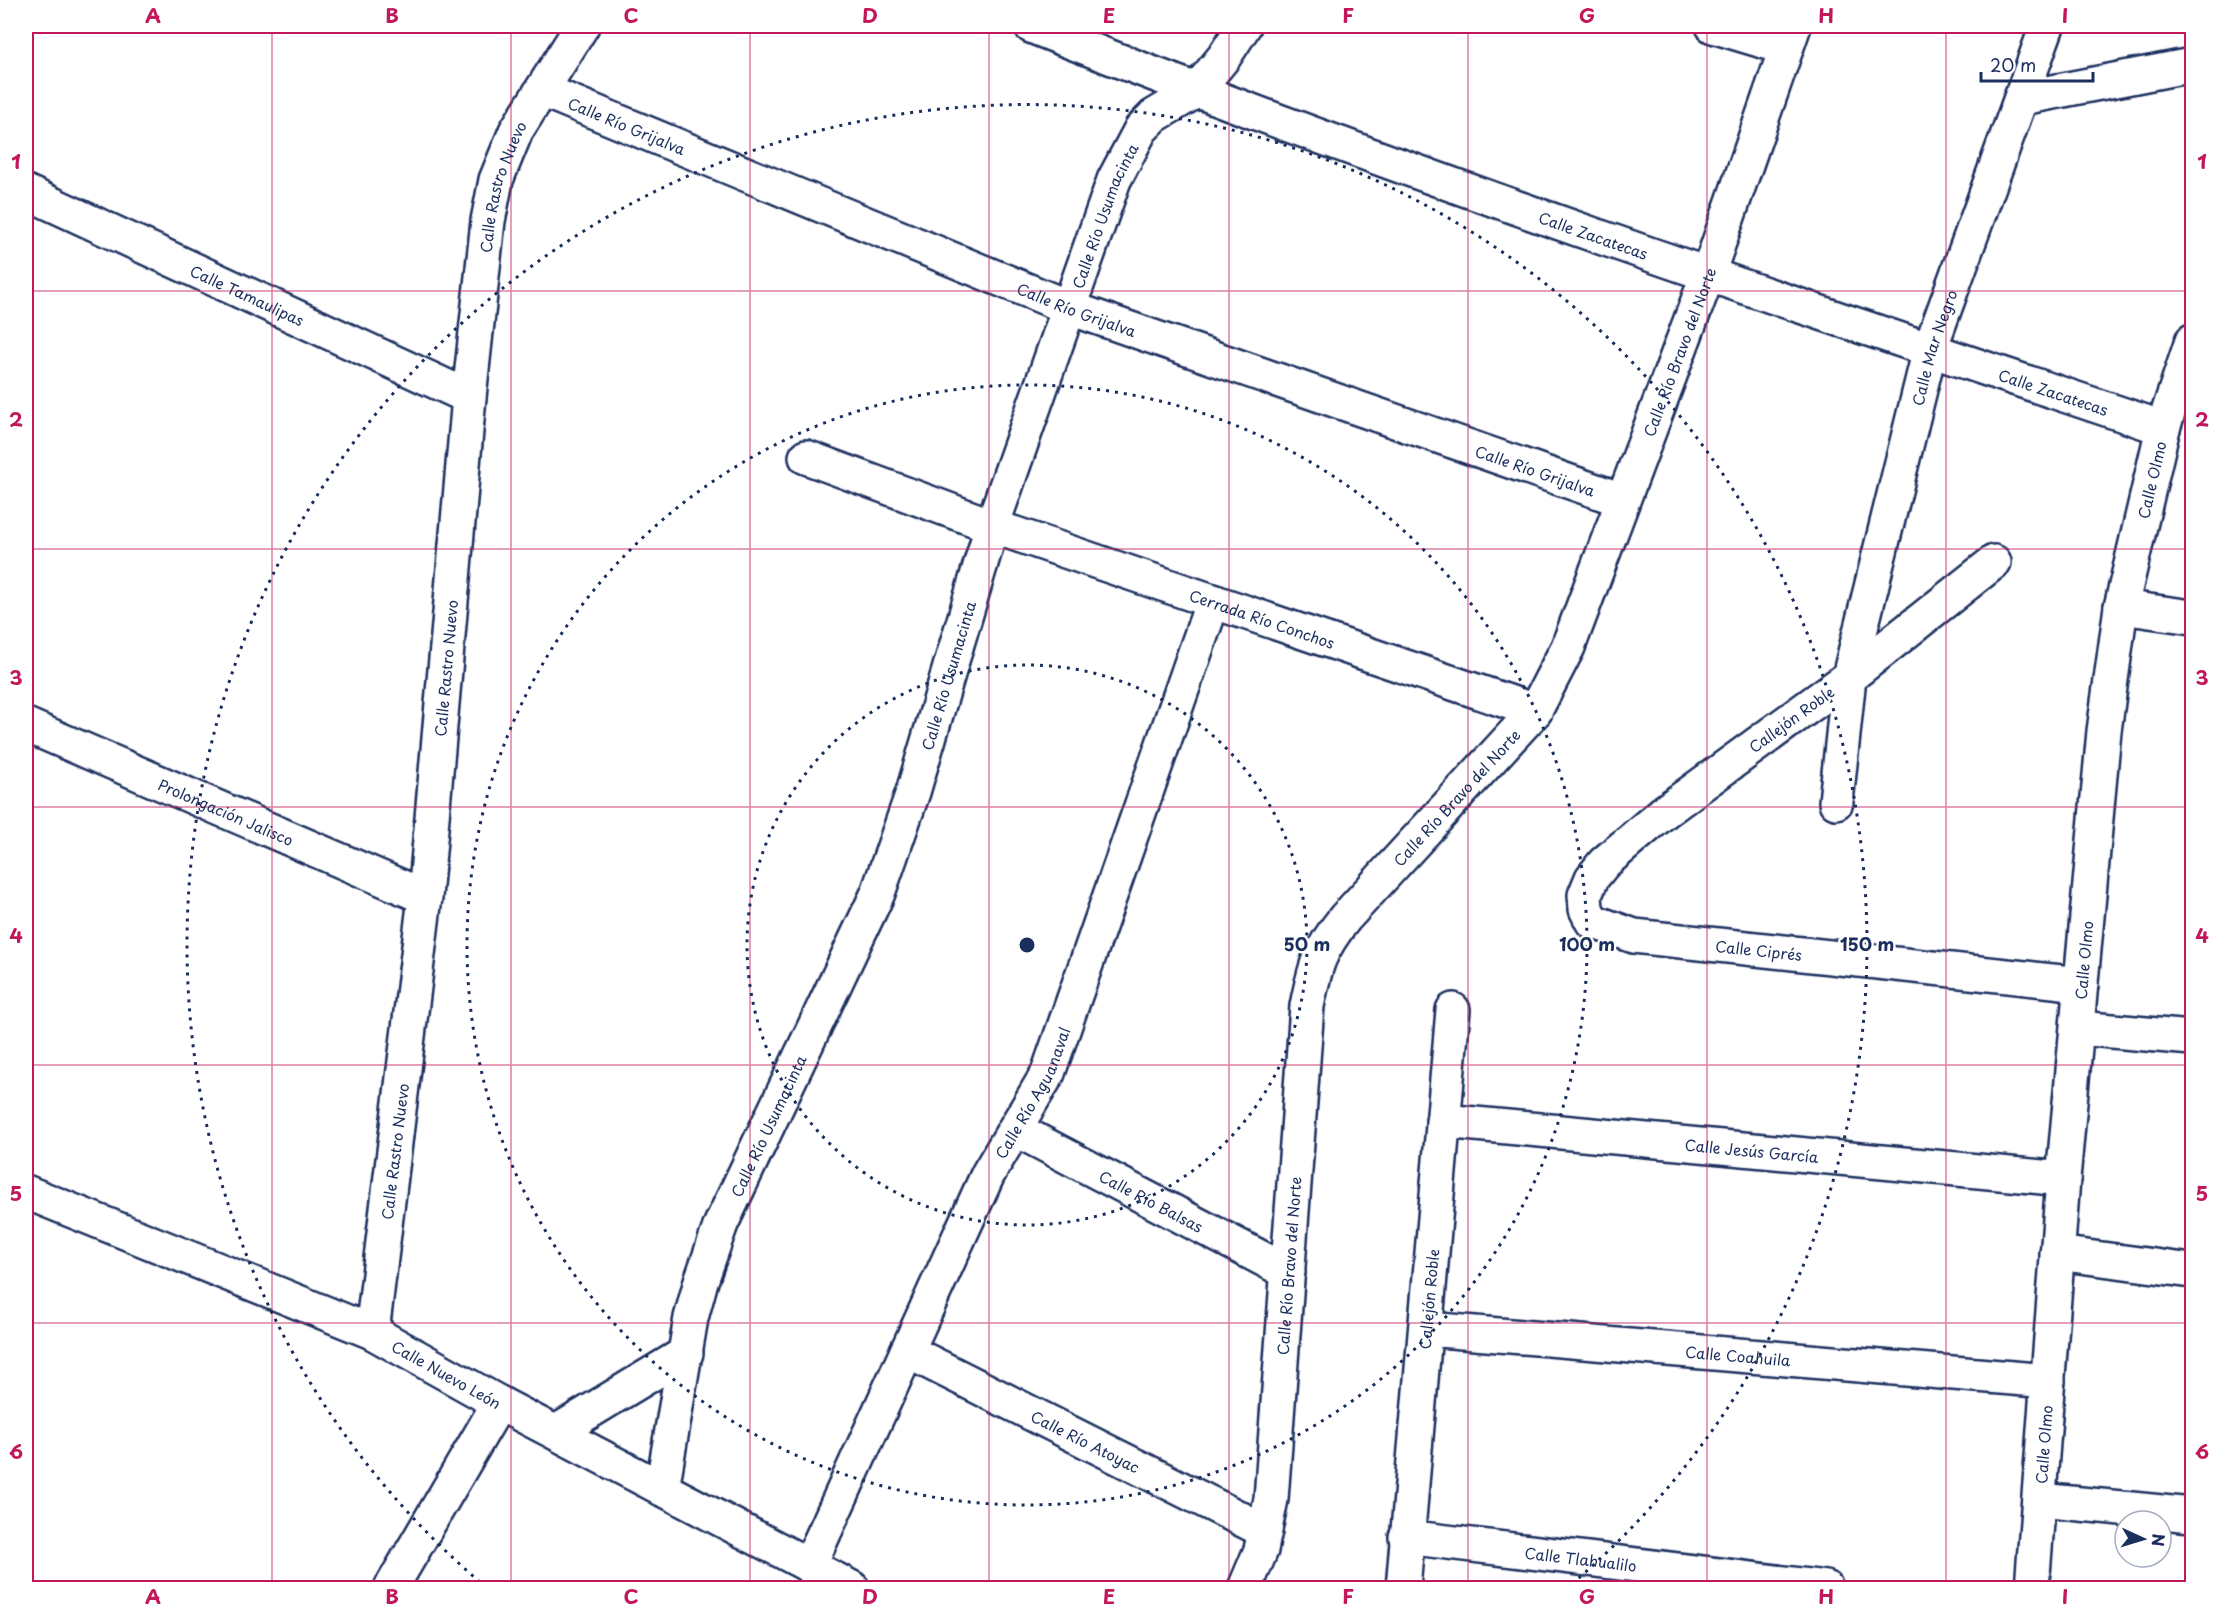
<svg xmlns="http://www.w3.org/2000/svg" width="2218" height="1614" font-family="'Playpen Sans',sans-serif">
	<rect width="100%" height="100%" fill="#fff"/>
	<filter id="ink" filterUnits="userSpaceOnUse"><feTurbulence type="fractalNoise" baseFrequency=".0167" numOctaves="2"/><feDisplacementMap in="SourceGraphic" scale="12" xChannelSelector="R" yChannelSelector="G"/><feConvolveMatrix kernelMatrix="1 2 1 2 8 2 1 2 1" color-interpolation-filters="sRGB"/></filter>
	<g filter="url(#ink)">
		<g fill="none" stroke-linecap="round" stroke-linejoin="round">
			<defs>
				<g id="minor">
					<path id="s1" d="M1031,26C1403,174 1783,301 2163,428"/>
					<polyline points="1713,26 1786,48"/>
					<path id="s2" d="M542,90L1070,308L1622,500"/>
					<polyline points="2022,98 2192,65"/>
					<path id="s3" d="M26,192L469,397"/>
					<path id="s4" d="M806,457L992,526L1535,711"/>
					<path id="s5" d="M1994,562L1849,677L1664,812L1604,863L1592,878L1585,895L1586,909L1592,921L1634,936L2081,984"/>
					<polyline points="2121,607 2192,617"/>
					<path id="s6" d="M26,725L425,897"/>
					<path id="s7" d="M1836,802L1849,677L1930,349L2047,26"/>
					<polyline points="2078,1028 2192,1038"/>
					<path id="s8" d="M1443,1121L2063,1179"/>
					<path id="s9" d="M1015,1129L1288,1272"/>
					<path id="s10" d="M26,1192L372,1332L499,1403L852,1588"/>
					<polyline points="2057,1253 2192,1271"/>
					<path id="s11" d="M1427,1329L2048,1381"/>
					<path id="s12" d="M372,1332L425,897L469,397L488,221L496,180L516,131L582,26"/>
					<path id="s13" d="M907,1351L1265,1531"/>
					<polyline points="556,1432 686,1353"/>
					<path id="s14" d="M662,1489L691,1318L701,1281L721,1224L878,893L913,792L992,526L1114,180L1141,129L1154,116L1196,91L1224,57L1244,26"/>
					<polyline points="2040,1500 2192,1515"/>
					<path id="s15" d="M1406,1537L1826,1588"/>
					<path id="s16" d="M809,1566L988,1174L1048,1073L1213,601"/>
					<polyline points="391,1588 499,1403"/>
					<path id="s17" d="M1245,1588L1261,1550L1271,1499L1307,1006C1315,966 1319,950 1345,918L1535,711L1568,647L1708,274L1794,26"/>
					<path id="s18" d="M1403,1588L1453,1010"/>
					<path id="s19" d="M2032,1588L2063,1179L2104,731L2121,607L2163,428L2192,341"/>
				</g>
			</defs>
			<use href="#minor" stroke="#1b2f5e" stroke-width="38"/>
			<use href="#minor" stroke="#fff" stroke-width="33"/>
		</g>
	</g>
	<path fill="none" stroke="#c2185b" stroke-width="1.5" stroke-opacity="0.55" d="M272,26V1588M511,26V1588M750,26V1588M989,26V1588M1229,26V1588M1468,26V1588M1707,26V1588M1946,26V1588M26,291H2192M26,549H2192M26,807H2192M26,1065H2192M26,1323H2192"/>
	<g fill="none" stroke="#1b2f5e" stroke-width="3" stroke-dasharray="3 6">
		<circle cx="1027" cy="945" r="280"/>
		<circle cx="1027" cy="945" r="560"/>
		<path d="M487 1588A840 840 0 1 1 1567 1588"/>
	</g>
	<g text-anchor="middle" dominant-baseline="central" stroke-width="4.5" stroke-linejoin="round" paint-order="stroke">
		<g font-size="15" fill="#1b2f5e" stroke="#fff">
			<text stroke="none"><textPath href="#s2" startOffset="92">Calle Río Grijalva</textPath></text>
			<text stroke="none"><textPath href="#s12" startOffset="1154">Calle Rastro Nuevo</textPath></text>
			<text stroke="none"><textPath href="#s14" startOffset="1353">Calle Río Usumacinta</textPath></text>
			<text stroke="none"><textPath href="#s1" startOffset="600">Calle Zacatecas</textPath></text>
			<text stroke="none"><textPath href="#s3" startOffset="244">Calle Tamaulipas</textPath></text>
			<text stroke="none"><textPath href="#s2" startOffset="578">Calle Río Grijalva</textPath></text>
			<text stroke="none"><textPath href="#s7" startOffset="466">Calle Mar Negro</textPath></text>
			<text stroke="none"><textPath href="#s17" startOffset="1353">Calle Río Bravo del Norte</textPath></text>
			<text stroke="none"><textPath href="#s1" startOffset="1086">Calle Zacatecas</textPath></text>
			<text stroke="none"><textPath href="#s2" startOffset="1064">Calle Río Grijalva</textPath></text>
			<text stroke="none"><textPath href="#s19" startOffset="1116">Calle Olmo</textPath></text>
			<text stroke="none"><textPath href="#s4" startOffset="484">Cerrada Río Conchos</textPath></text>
			<text stroke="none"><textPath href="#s12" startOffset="668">Calle Rastro Nuevo</textPath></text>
			<text stroke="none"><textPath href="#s14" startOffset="867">Calle Río Usumacinta</textPath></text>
			<text transform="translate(1791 719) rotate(-36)">Callejón Roble</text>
			<text stroke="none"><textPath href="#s17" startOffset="849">Calle Río Bravo del Norte</textPath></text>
			<text stroke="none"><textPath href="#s6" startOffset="218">Prolongación Jalisco</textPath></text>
			<text stroke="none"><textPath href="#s5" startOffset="728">Calle Ciprés</textPath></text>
			<text stroke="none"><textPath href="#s19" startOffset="630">Calle Olmo</textPath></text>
			<text stroke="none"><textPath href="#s16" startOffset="524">Calle Río Aguanaval</textPath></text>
			<text stroke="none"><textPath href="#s14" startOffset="381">Calle Río Usumacinta</textPath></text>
			<text stroke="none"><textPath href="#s8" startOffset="310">Calle Jesús García</textPath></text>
			<text stroke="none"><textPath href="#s12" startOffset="182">Calle Rastro Nuevo</textPath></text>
			<text stroke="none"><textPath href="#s9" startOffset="154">Calle Río Balsas</textPath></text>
			<text stroke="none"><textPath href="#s17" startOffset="327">Calle Río Bravo del Norte</textPath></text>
			<text stroke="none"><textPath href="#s18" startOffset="290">Callejón Roble</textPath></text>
			<text stroke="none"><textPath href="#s11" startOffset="312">Calle Coahuila</textPath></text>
			<text stroke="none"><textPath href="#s10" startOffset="459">Calle Nuevo León</textPath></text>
			<text stroke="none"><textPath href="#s13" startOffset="200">Calle Río Atoyac</textPath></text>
			<text stroke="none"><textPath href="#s19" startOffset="144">Calle Olmo</textPath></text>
			<text stroke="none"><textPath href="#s15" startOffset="176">Calle Tlahualilo</textPath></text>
		</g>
	</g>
	<circle cx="1027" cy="945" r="9" fill="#1b2f5e" stroke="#fff" stroke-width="3"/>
	<g font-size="18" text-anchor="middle" font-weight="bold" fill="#1b2f5e" stroke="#fff" stroke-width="4.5" stroke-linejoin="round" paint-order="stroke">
		<text x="1307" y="951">50 m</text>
		<text x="1587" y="951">100 m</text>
		<text x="1867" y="951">150 m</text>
	</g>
	<rect width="2218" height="1614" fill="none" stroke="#fff" stroke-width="66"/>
	<g transform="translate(2143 1539) rotate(94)"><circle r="28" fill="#ffffff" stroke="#a4acbf" stroke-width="1.5"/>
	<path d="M0-4.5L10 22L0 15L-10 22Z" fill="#1b2f5e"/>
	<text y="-9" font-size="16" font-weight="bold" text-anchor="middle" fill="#1b2f5e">N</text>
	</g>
	<path d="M1981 72v9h112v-9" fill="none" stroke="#1b2f5e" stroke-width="3"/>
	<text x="1990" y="72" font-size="18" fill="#1b2f5e" stroke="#ffffff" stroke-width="4.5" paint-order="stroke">20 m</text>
	<rect x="33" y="33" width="2152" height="1548" fill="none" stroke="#c2185b" stroke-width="2"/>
	<g font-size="20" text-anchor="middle" font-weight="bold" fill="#c2185b">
		<text x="153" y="23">A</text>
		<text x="392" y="23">B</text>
		<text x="631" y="23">C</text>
		<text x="870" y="23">D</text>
		<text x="1109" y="23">E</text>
		<text x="1348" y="23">F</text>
		<text x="1587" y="23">G</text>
		<text x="1826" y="23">H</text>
		<text x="2065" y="23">I</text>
		<text x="16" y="169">1</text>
		<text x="2202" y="169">1</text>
		<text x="16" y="427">2</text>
		<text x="2202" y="427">2</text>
		<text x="16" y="685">3</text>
		<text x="2202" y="685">3</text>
		<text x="16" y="943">4</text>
		<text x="2202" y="943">4</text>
		<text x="16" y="1201">5</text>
		<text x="2202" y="1201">5</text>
		<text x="16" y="1459">6</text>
		<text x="2202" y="1459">6</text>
		<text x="153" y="1604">A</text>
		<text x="392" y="1604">B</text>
		<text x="631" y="1604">C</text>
		<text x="870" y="1604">D</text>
		<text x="1109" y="1604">E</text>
		<text x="1348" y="1604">F</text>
		<text x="1587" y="1604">G</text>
		<text x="1826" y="1604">H</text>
		<text x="2065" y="1604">I</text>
	</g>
</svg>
